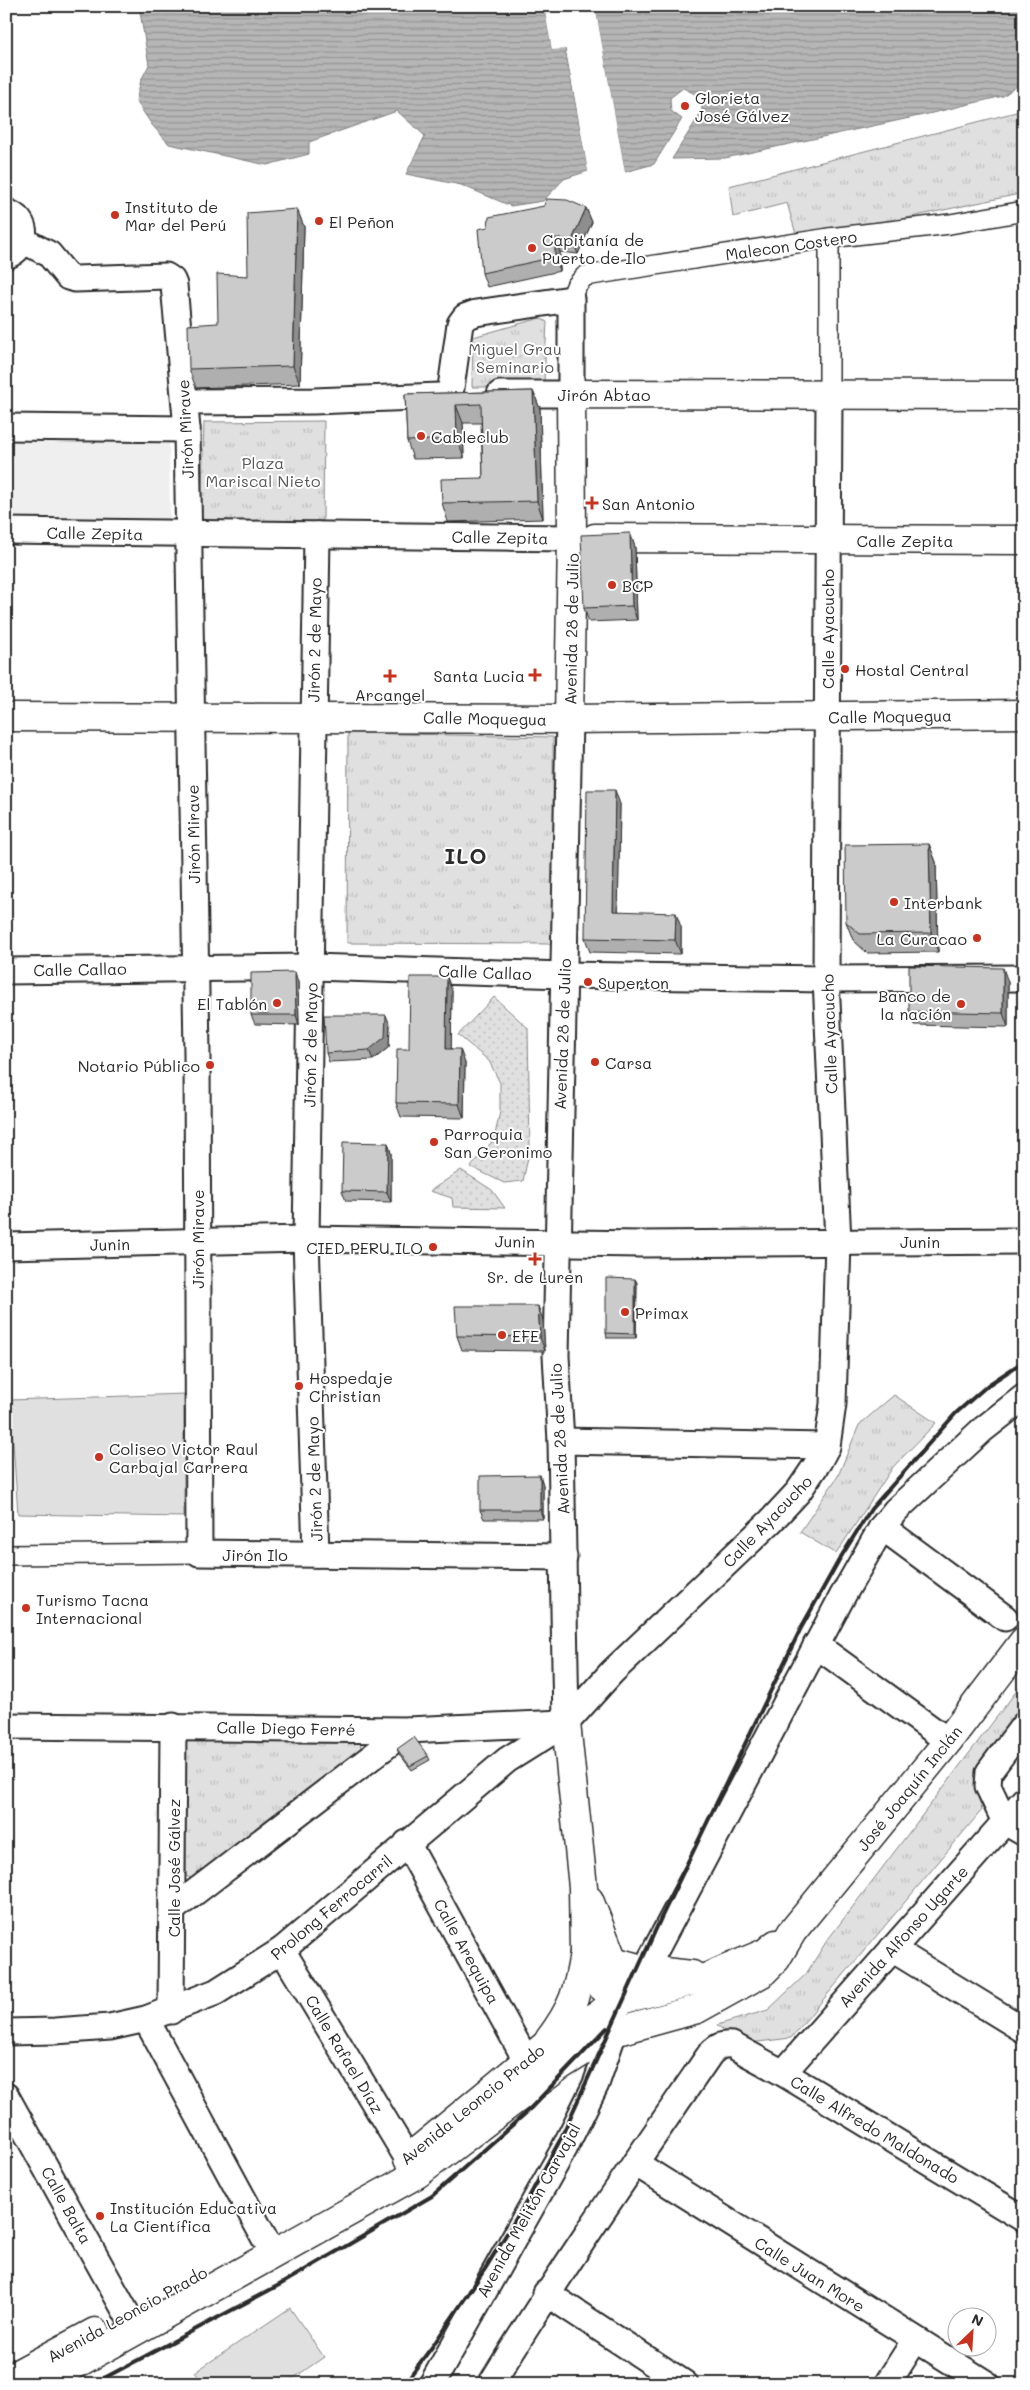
<svg xmlns="http://www.w3.org/2000/svg" width="1030" height="2390" font-family="Mali,sans-serif">
	<defs>
		<pattern id="grass-dots" width="8" height="8" patternUnits="userSpaceOnUse" patternTransform="scale(1.25)"><rect width="8" height="8" fill="#e0e0e0"/><path d="M2 2h.1M6 6h.1" fill="none" stroke="#c0c0c0" stroke-width="1.8" stroke-linecap="round"/></pattern>
		<pattern id="park-tufts" width="24" height="20" patternUnits="userSpaceOnUse" patternTransform="scale(1.25)"><rect width="24" height="20" fill="#e0e0e0"/><path d="M3 7l-1-3M5 7V3M7 7l1-3M15 17l-1-3M17 17v-4M19 17l1-3" fill="none" stroke="#c0c0c0"/></pattern>
		<pattern id="water-rules" width="6" height="5" patternUnits="userSpaceOnUse" patternTransform="scale(1.25)"><rect width="6" height="5" fill="#b6b6b6"/><path d="M0 2.5h6" fill="none" stroke="#949494"/></pattern>
	</defs>
	<rect width="100%" height="100%" fill="#fff"/>
	<filter id="ink" filterUnits="userSpaceOnUse"><feTurbulence type="fractalNoise" baseFrequency=".02" numOctaves="2"/><feDisplacementMap in="SourceGraphic" scale="10" xChannelSelector="R" yChannelSelector="G"/><feConvolveMatrix kernelMatrix="1 2 1 2 8 2 1 2 1" color-interpolation-filters="sRGB"/></filter>
	<g filter="url(#ink)">
		<polygon fill="#efefef" points="169,439 170,521 6,521 6,441"/>
		<g fill="url(#grass-dots)" stroke="#868686">
			<polygon points="494,997 528,1028 530,1148 523,1181 504,1183 471,1167 494,1139 500,1112 500,1083 489,1061 458,1035"/>
			<polygon points="461,1170 492,1190 505,1208 453,1207 452,1198 430,1191"/>
		</g>
		<g fill="url(#park-tufts)" stroke="#868686">
			<polygon points="1024,110 1024,193 798,241 787,203 733,217 729,186"/>
			<polygon points="540,318 547,322 544,382 540,387 472,387 473,337"/>
			<polygon points="324,421 323,521 201,522 204,422"/>
			<polygon points="348,733 553,737 554,944 347,943"/>
			<polygon points="894,1395 936,1423 893,1467 836,1554 800,1532 838,1476 859,1425"/>
			<polygon points="1024,1681 1024,1715 974,1778 982,1810 791,2038 741,2044 717,2025 768,2010 806,1974 826,1942"/>
			<polygon points="185,1736 361,1742 360,1754 195,1880 186,1876"/>
		</g>
		<g fill="#e0e0e0" stroke="#868686">
			<polygon points="184,1394 184,1517 18,1514 10,1400"/>
			<polygon points="290,2308 324,2357 285,2384 203,2384 195,2372"/>
		</g>
		<g fill="url(#water-rules)" stroke="#7e7e7e">
			<polygon points="139,6 544,6 552,50 565,48 588,171 564,179 543,201 511,206 461,185 406,174 425,136 397,111 309,142 309,154 267,165 169,144 152,125 136,101 141,80 149,65"/>
			<polygon points="595,6 1024,6 1024,81 1003,96 928,114 725,158 672,159 702,111 701,97 683,88 670,98 671,111 682,119 654,164 625,172"/>
		</g>
		<g fill="#fff">
			<polygon points="544,6 546,6 554,47 566,46 568,48 590,171 588,171 566,49 552,50"/>
			<polygon points="593,6 595,6 625,172 622,172"/>
		</g>
		<g fill="none" stroke-linecap="round" stroke-linejoin="round">
			<defs>
				<g id="pedestrian">
					<polyline points="829,238 829,395"/>
					<polyline points="571,299 576,286 585,276 829,238 950,224 1024,211"/>
					<polyline points="6,1555 199,1553"/>
				</g>
				<g id="minor">
					<path d="M6,212C30,219 29,248 6,256"/>
					<polyline points="24,241 49,254 68,277 75,279 166,276 172,280 174,285 187,429 197,1055 199,1553 564,1557"/>
					<polyline points="450,395 460,324 465,317 476,313 571,299 571,394 500,394"/>
					<polyline points="185,402 314,401 440,396"/>
					<polyline points="6,427 187,429"/>
					<polyline points="6,531 572,538"/>
					<polyline points="6,971 312,967 564,975 826,979 1024,978"/>
					<polyline points="6,1246 306,1239 641,1244 1024,1241"/>
					<polyline points="561,1441 827,1446"/>
					<polyline points="882,1527 1005,1618"/>
					<polyline points="316,1554 306,1239 317,535"/>
					<polyline points="816,1645 948,1741"/>
					<polyline points="566,1723 561,1441 556,1356 569,719"/>
					<polyline points="1024,1725 989,1772 988,1786 1005,1822 1024,1833"/>
					<polyline points="6,1726 407,1730 563,1723"/>
					<polyline points="407,1843 526,2060"/>
					<polyline points="173,1909 407,1730"/>
					<polyline points="892,1949 1024,2030"/>
					<polyline points="282,1950 408,2159"/>
					<polyline points="632,1985 645,1970 842,1597 882,1527 896,1510 981,1431 1024,1397"/>
					<polyline points="171,2011 173,1726"/>
					<polyline points="146,2019 265,2239"/>
					<polyline points="6,2032 55,2031 110,2027 146,2019 216,1992 282,1950 507,1760 566,1723 612,1672 771,1521 798,1492 819,1461 827,1446 833,1404 838,1242 826,979 829,395"/>
					<polyline points="783,2073 1024,1800"/>
					<polyline points="6,2096 127,2314"/>
					<polyline points="635,2163 987,2384"/>
					<polyline points="546,2293 685,2384"/>
					<polyline points="432,2384 564,2149 596,2084 614,2032"/>
					<path d="M491,2384C560,2271 635,2163 710,2054C717,2047 721,2044 732,2045L783,2073L1024,2219"/>
					<polyline points="887,2384 915,2340"/>
				</g>
				<g id="tertiary">
					<polyline points="595,538 1024,540"/>
					<polyline points="6,717 569,719 1024,714"/>
					<polyline points="569,719 572,538 571,394 1024,395"/>
					<polyline points="566,1723 583,1887 584,1953 599,1984 619,2002"/>
					<polyline points="589,1900 613,1961 616,1985"/>
				</g>
				<g id="primary">
					<polyline points="613,1961 645,1970 692,1975"/>
					<path d="M549,2040C573,2008 578,1992 584,1953"/>
					<polyline points="408,2159 547,2044 625,1999 708,1977 765,1953 776,1944"/>
					<polyline points="6,2380 95,2332"/>
					<polyline points="40,2384 417,2174 561,2065 614,2032 697,2009 762,1973 776,1959 792,1932 948,1741 1024,1641"/>
				</g>
			</defs>
			<use href="#pedestrian" stroke="#2b2b2b" stroke-width="22"/>
			<use href="#minor" stroke="#2b2b2b" stroke-width="29"/>
			<use href="#tertiary" stroke="#2b2b2b" stroke-width="31"/>
			<use href="#primary" stroke="#2b2b2b" stroke-width="31"/>
			<use href="#pedestrian" stroke="#fff" stroke-width="19"/>
			<use href="#minor" stroke="#fff" stroke-width="25"/>
			<use href="#tertiary" stroke="#fff" stroke-width="28"/>
			<use href="#primary" stroke="#fff" stroke-width="28"/>
			<g stroke="#2b2b2b" stroke-width="4">
				<polyline points="93,2384 281,2284 432,2196 526,2113 607,2028"/>
				<polyline points="404,2384 432,2347 485,2269 528,2199 559,2142 661,1918 801,1628 839,1560 871,1509 956,1413 988,1385 1024,1361"/>
			</g>
		</g>
		<g fill="#afafaf" stroke="#2b2b2b">
			<polygon points="54,6 68,6 68,8"/>
			<polygon points="586,208 592,222 578,254 560,252 560,271 487,287 482,273"/>
			<polygon points="297,209 304,227 300,384 196,388 189,369 248,276"/>
			<polygon points="533,391 540,409 543,519 448,522 442,503 483,478 481,423 463,423 464,458 413,459 407,441 405,394"/>
			<polygon points="630,533 635,547 637,620 589,622 584,608"/>
			<polygon points="620,804 618,911 681,927 681,954 590,952 585,938"/>
			<polygon points="929,844 936,862 938,952 867,953 853,940 846,922"/>
			<polygon points="298,982 299,1025 255,1024 251,1015"/>
			<polygon points="1008,982 1008,1027 914,1025 909,1011"/>
			<polygon points="452,991 451,1049 465,1063 464,1118 401,1117 396,1103 409,1049"/>
			<polygon points="390,1025 389,1047 373,1060 329,1062 326,1053"/>
			<polygon points="388,1143 391,1153 391,1202 346,1201 342,1191"/>
			<polygon points="635,1279 637,1283 636,1338 607,1338 606,1333"/>
			<polygon points="543,1320 545,1351 462,1350 457,1336"/>
			<polygon points="540,1475 543,1485 543,1519 484,1519 480,1510"/>
			<polygon points="397,1749 428,1756 430,1760 412,1770 399,1754"/>
		</g>
		<g fill="#8e8e8e" stroke="#2b2b2b">
			<polygon points="586,208 592,222 578,254 572,240"/>
			<polygon points="297,209 304,227 300,384 293,366"/>
			<polygon points="555,238 560,252 560,271 555,257"/>
			<polygon points="533,391 540,409 543,519 537,501"/>
			<polygon points="456,405 463,423 464,458 457,439"/>
			<polygon points="630,533 635,547 637,620 632,606"/>
			<polygon points="615,790 620,804 618,925 613,911"/>
			<polygon points="929,844 936,862 938,952 931,933"/>
			<polygon points="676,913 681,927 681,954 675,940"/>
			<polygon points="1003,968 1008,982 1008,1027 1003,1013"/>
			<polygon points="295,972 298,982 299,1025 296,1015"/>
			<polygon points="447,977 452,991 451,1063 446,1049"/>
			<polygon points="386,1015 390,1025 389,1047 373,1060 369,1050"/>
			<polygon points="460,1049 465,1063 464,1118 459,1104"/>
			<polygon points="388,1143 391,1153 391,1202 387,1192"/>
			<polygon points="635,1279 637,1283 636,1338 635,1334"/>
			<polygon points="538,1306 543,1320 545,1351 540,1337"/>
			<polygon points="540,1475 543,1485 543,1519 540,1510"/>
		</g>
		<g fill="#cbcbcb" stroke="#2b2b2b">
			<polygon points="546,199 567,200 586,208 572,240 555,238 555,257 482,273 478,229 488,227 489,217 544,206"/>
			<polygon points="297,209 293,366 189,369 188,325 218,323 217,274 248,276 247,213"/>
			<polygon points="533,391 537,501 442,503 441,479 483,478 481,404 456,405 457,439 407,441 405,394"/>
			<polygon points="630,533 632,606 584,608 581,535"/>
			<polygon points="587,790 615,790 613,911 676,913 675,940 585,938"/>
			<polygon points="929,844 931,933 860,934 846,922 845,845"/>
			<polygon points="909,966 1003,968 1003,1013 909,1011"/>
			<polygon points="295,972 296,1015 251,1015 251,973"/>
			<polygon points="410,977 447,977 446,1049 460,1049 459,1104 396,1103 397,1049 409,1049"/>
			<polygon points="324,1015 386,1015 385,1037 369,1050 326,1053"/>
			<polygon points="343,1142 388,1143 387,1192 342,1191"/>
			<polygon points="606,1278 635,1279 635,1334 606,1333"/>
			<polygon points="455,1306 538,1306 540,1337 457,1336"/>
			<polygon points="540,1475 540,1510 480,1510 480,1476"/>
			<polygon points="414,1737 428,1756 410,1766 397,1749"/>
		</g>
	</g>
	<g fill="#c8321e" stroke="#fff" stroke-width="2">
		<circle cx="685" cy="106" r="5"/>
		<circle cx="115" cy="215" r="5"/>
		<circle cx="319" cy="221" r="5"/>
		<circle cx="532" cy="248" r="5"/>
		<circle cx="421" cy="436" r="5"/>
		<path d="M589.5 495.5h5v5h5v5h-5v5h-5v-5h-5v-5h5z"/>
		<circle cx="612" cy="585" r="5"/>
		<circle cx="845" cy="669" r="5"/>
		<path d="M532.5 667.5h5v5h5v5h-5v5h-5v-5h-5v-5h5z"/>
		<path d="M387.5 668.5h5v5h5v5h-5v5h-5v-5h-5v-5h5z"/>
		<circle cx="894" cy="902" r="5"/>
		<circle cx="977" cy="938" r="5"/>
		<circle cx="588" cy="982" r="5"/>
		<circle cx="277" cy="1003" r="5"/>
		<circle cx="961" cy="1004" r="5"/>
		<circle cx="595" cy="1062" r="5"/>
		<circle cx="210" cy="1065" r="5"/>
		<circle cx="434" cy="1142" r="5"/>
		<circle cx="433" cy="1247" r="5"/>
		<path d="M532.5 1251.5h5v5h5v5h-5v5h-5v-5h-5v-5h5z"/>
		<circle cx="625" cy="1312" r="5"/>
		<circle cx="502" cy="1335" r="5"/>
		<circle cx="299" cy="1386" r="5"/>
		<circle cx="99" cy="1457" r="5"/>
		<circle cx="26" cy="1608" r="5"/>
		<circle cx="100" cy="2216" r="5"/>
	</g>
	<g text-anchor="middle" dominant-baseline="central" stroke-width="4" stroke-linejoin="round" paint-order="stroke">
		<g font-size="16" fill="#2b2b2b" stroke="#fff" text-anchor="start">
			<text x="695" y="97">Glorieta<tspan x="695" dy="18">José Gálvez</tspan></text>
			<text x="125" y="206">Instituto de<tspan x="125" dy="18">Mar del Perú</tspan></text>
			<text x="329" y="221">El Peñon</text>
			<text x="542" y="239">Capitanía de<tspan x="542" dy="18">Puerto de Ilo</tspan></text>
			<text x="431" y="436">Cableclub</text>
			<text x="602" y="503">San Antonio</text>
			<text x="622" y="585">BCP</text>
			<text x="855" y="669">Hostal Central</text>
			<text x="525" y="675" text-anchor="end">Santa Lucia</text>
			<text x="390" y="694" text-anchor="middle">Arcangel</text>
			<text x="904" y="902">Interbank</text>
			<text x="967" y="938" text-anchor="end">La Curacao</text>
			<text x="598" y="982">Superton</text>
			<text x="951" y="995" text-anchor="end">Banco de<tspan x="951" dy="18">la nación</tspan></text>
			<text x="267" y="1003" text-anchor="end">El Tablón</text>
			<text x="605" y="1062">Carsa</text>
			<text x="200" y="1065" text-anchor="end">Notario Público</text>
			<text x="444" y="1133">Parroquia<tspan x="444" dy="18">San Geronimo</tspan></text>
			<text x="423" y="1247" text-anchor="end">CIED PERU ILO</text>
			<text x="535" y="1276" text-anchor="middle">Sr. de Luren</text>
			<text x="635" y="1312">Primax</text>
			<text x="512" y="1335">EFE</text>
			<text x="309" y="1377">Hospedaje<tspan x="309" dy="18">Christian</tspan></text>
			<text x="109" y="1448">Coliseo Victor Raul<tspan x="109" dy="18">Carbajal Carrera</tspan></text>
			<text x="36" y="1599">Turismo Tacna<tspan x="36" dy="18">Internacional</tspan></text>
			<text x="110" y="2207">Institución Educativa<tspan x="110" dy="18">La Científica</tspan></text>
		</g>
		<g font-size="16" fill="#2b2b2b" stroke="#fff">
			<text transform="translate(791 245) rotate(-8)">Malecon Costero</text>
			<text x="604" y="394">Jirón Abtao</text>
			<text transform="translate(185 429) rotate(-93)">Jirón Mirave</text>
			<text transform="translate(95 533) rotate(1)">Calle Zepita</text>
			<text transform="translate(500 537) rotate(1)">Calle Zepita</text>
			<text x="905" y="540">Calle Zepita</text>
			<text transform="translate(571 629) rotate(-89)">Avenida 28 de Julio</text>
			<text transform="translate(827 629) rotate(-90)">Calle Ayacucho</text>
			<text transform="translate(314 640) rotate(-89)">Jirón 2 de Mayo</text>
			<text transform="translate(890 716) rotate(-1)">Calle Moquegua</text>
			<text transform="translate(485 718) rotate(1)">Calle Moquegua</text>
			<text transform="translate(193 834) rotate(-91)">Jirón Mirave</text>
			<text transform="translate(80 969) rotate(-1)">Calle Callao</text>
			<text transform="translate(485 972) rotate(2)">Calle Callao</text>
			<text transform="translate(562 1034) rotate(-88)">Avenida 28 de Julio</text>
			<text transform="translate(829 1034) rotate(-92)">Calle Ayacucho</text>
			<text transform="translate(310 1045) rotate(-89)">Jirón 2 de Mayo</text>
			<text transform="translate(197 1239) rotate(-90)">Jirón Mirave</text>
			<text transform="translate(515 1241) rotate(1)">Junin</text>
			<text x="920" y="1241">Junin</text>
			<text transform="translate(110 1244) rotate(-1)">Junin</text>
			<text transform="translate(559 1439) rotate(-93)">Avenida 28 de Julio</text>
			<text transform="translate(314 1479) rotate(-92)">Jirón 2 de Mayo</text>
			<text transform="translate(767 1521) rotate(-46)">Calle Ayacucho</text>
			<text x="255" y="1554">Jirón Ilo</text>
			<text transform="translate(286 1728) rotate(1)">Calle Diego Ferré</text>
			<text transform="translate(909 1788) rotate(-51)">José Joaquín Inclán</text>
			<text transform="translate(173 1868) rotate(-90)">Calle José Gálvez</text>
			<text transform="translate(331 1907) rotate(-40)">Prolong Ferrocarril</text>
			<text transform="translate(903 1936) rotate(-48)">Avenida Alfonso Ugarte</text>
			<text transform="translate(467 1951) rotate(61)">Calle Arequipa</text>
			<text transform="translate(345 2054) rotate(59)">Calle Rafael Díaz</text>
			<text transform="translate(472 2104) rotate(-39)">Avenida Leoncio Prado</text>
			<text transform="translate(875 2129) rotate(31)">Calle Alfredo Maldonado</text>
			<text transform="translate(67 2205) rotate(61)">Calle Balta</text>
			<text transform="translate(528 2210) rotate(-61)">Avenida Melitón Carvajal</text>
			<text transform="translate(810 2274) rotate(32)">Calle Juan More</text>
			<text transform="translate(127 2314) rotate(-29)">Avenida Leoncio Prado</text>
		</g>
		<g font-size="16" fill="#585858" stroke="#fff">
			<text x="515" y="348">Miguel Grau<tspan x="515" dy="18">Seminario</tspan></text>
			<text x="263" y="462">Plaza<tspan x="263" dy="18">Mariscal Nieto</tspan></text>
		</g>
		<g font-size="21" font-weight="bold" letter-spacing="1" fill="#2b2b2b" stroke="#fff">
			<text x="466" y="855">ILO</text>
		</g>
	</g>
	<rect width="1030" height="2390" fill="none" stroke="#fff" stroke-width="25"/>
	<rect x="12" y="12" width="1005" height="2365" fill="none" stroke="#2b2b2b" stroke-width="2" filter="url(#ink)"/>
	<g transform="translate(972 2332) rotate(25)"><circle r="24" fill="#ffffff" stroke="#aaaaaa"/>
	<path d="M0-4L9 19L0 12L-9 19Z" fill="#c8321e"/>
	<text y="-8" font-size="14" font-weight="bold" text-anchor="middle" fill="#2b2b2b">N</text>
	</g>
</svg>
